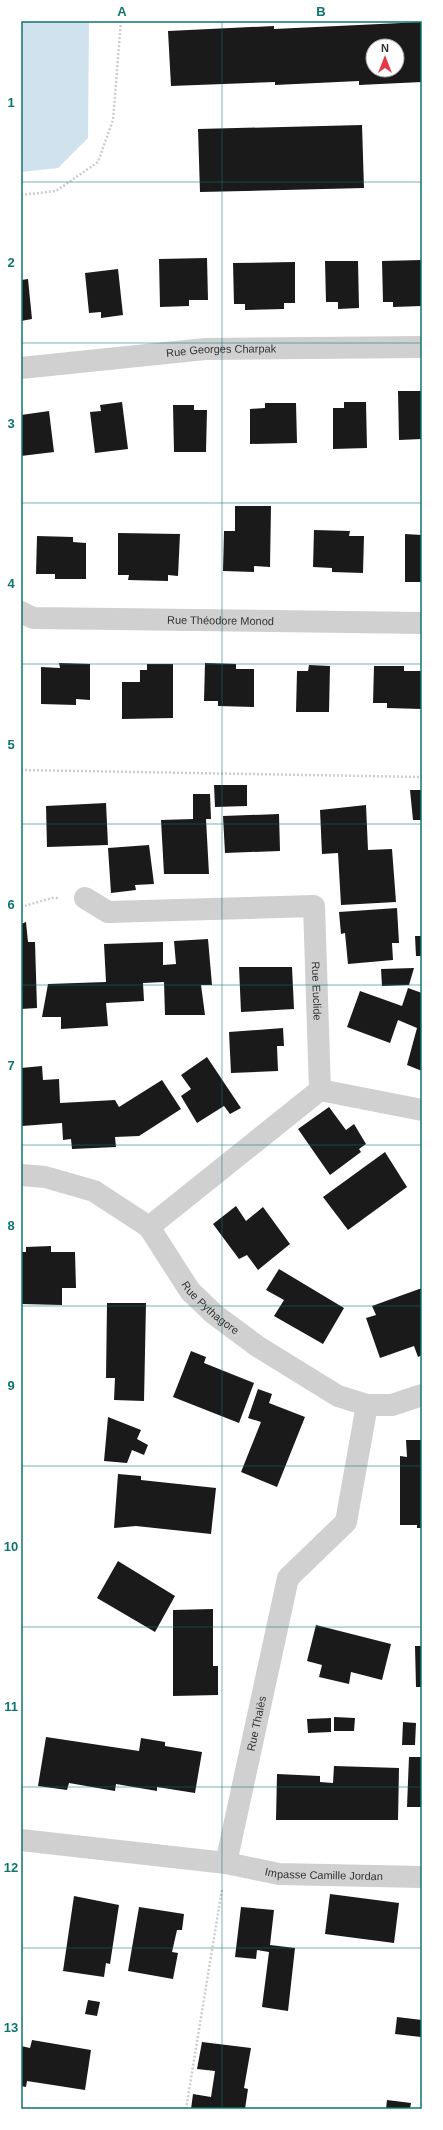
<svg xmlns="http://www.w3.org/2000/svg" width="443" height="2130" font-family="Arial,sans-serif">
	<rect width="100%" height="100%" fill="#fff"/>
	<polygon fill="#cfe2ee" points="21,21 89,21 88,138 58,168 21,172"/>
	<g fill="#1a1a1a" fill-rule="evenodd">
		<path d="M422,22V82L359,85V81L275,85V82L171,86L168,31L274,26V29ZM373,46H397V70H373Z"/>
		<polygon points="362,125 364,188 200,192 198,129"/>
		<polygon points="207,258 208,300 189,300 189,306 160,307 159,259"/>
		<polygon points="422,260 422,306 393,307 393,302 383,302 382,261"/>
		<polygon points="325,261 358,261 359,308 338,309 338,302 326,302"/>
		<polygon points="295,262 295,303 284,303 284,309 245,310 245,304 234,304 233,263"/>
		<polygon points="118,269 123,315 101,318 101,312 89,313 85,273"/>
		<polygon points="28,279 32,319 21,321 21,280"/>
		<polygon points="398,391 422,391 422,439 399,440"/>
		<polygon points="122,402 128,449 95,453 90,412 101,411 100,405"/>
		<polygon points="344,402 366,402 367,448 333,449 333,408 344,408"/>
		<polygon points="265,403 296,403 297,443 250,444 250,409 265,408"/>
		<polygon points="173,405 194,405 194,410 207,410 206,452 174,452"/>
		<polygon points="49,411 54,452 21,456 21,415"/>
		<polygon points="235,506 271,506 270,567 254,566 254,572 223,571 224,531 235,531"/>
		<polygon points="314,530 350,531 349,536 364,536 363,573 332,572 332,568 313,567"/>
		<polygon points="118,533 180,534 178,576 168,575 168,581 128,580 129,575 118,575"/>
		<polygon points="405,534 422,535 422,582 405,582"/>
		<polygon points="37,536 73,537 73,542 86,543 86,579 55,579 55,574 36,574"/>
		<polygon points="59,663 90,664 90,700 76,699 76,705 41,704 41,667 60,668"/>
		<polygon points="205,663 236,664 236,669 254,669 254,707 218,706 218,701 204,701"/>
		<polygon points="147,664 173,664 173,718 122,719 122,682 140,682 140,670 147,670"/>
		<polygon points="309,665 330,666 329,712 296,712 297,671 308,671"/>
		<polygon points="374,666 404,666 404,671 422,671 422,709 387,708 387,703 373,703"/>
		<polygon points="214,785 247,785 247,806 215,807"/>
		<polygon points="410,790 422,790 422,820 413,820"/>
		<polygon points="193,794 210,794 211,819 206,819 209,874 164,874 161,820 193,819"/>
		<polygon points="106,803 108,845 47,847 46,806"/>
		<polygon points="366,805 368,850 392,849 396,902 341,905 338,853 322,854 320,810"/>
		<polygon points="279,814 280,851 225,853 223,816"/>
		<polygon points="149,845 154,884 135,885 136,890 111,893 108,848"/>
		<polygon points="397,908 399,943 392,943 393,960 348,964 345,933 341,934 339,912"/>
		<polygon points="26,922 28,942 35,942 37,1008 21,1009 21,924"/>
		<polygon points="415,936 422,936 422,956 416,956"/>
		<polygon points="208,939 212,985 201,985 205,1015 165,1015 164,982 143,983 144,1001 106,1003 108,1026 61,1029 61,1017 42,1017 48,984 106,982 104,944 163,942 163,965 176,964 174,941"/>
		<polygon points="239,967 292,967 294,1009 241,1012"/>
		<polygon points="414,968 409,985 382,986 381,969"/>
		<polygon points="408,988 422,993 422,1071 407,1065 417,1028 398,1020 390,1043 347,1027 360,991 402,1006"/>
		<polygon points="283,1028 284,1046 277,1046 278,1071 231,1073 229,1032"/>
		<polygon points="207,1057 241,1108 230,1114 224,1106 197,1123 181,1096 191,1089 181,1075"/>
		<polygon points="42,1066 43,1080 59,1079 60,1103 115,1100 119,1107 162,1080 181,1109 139,1136 115,1137 116,1147 72,1149 71,1139 63,1140 62,1123 22,1126 21,1068"/>
		<polygon points="329,1107 346,1130 354,1124 366,1144 359,1149 361,1152 330,1175 298,1129"/>
		<polygon points="385,1152 407,1187 348,1230 323,1197"/>
		<polygon points="236,1206 246,1221 263,1207 290,1244 258,1270 247,1255 239,1259 213,1224"/>
		<polygon points="51,1246 51,1252 75,1252 76,1288 62,1288 62,1305 21,1304 21,1252 26,1252 26,1247"/>
		<polygon points="279,1269 344,1308 323,1344 274,1316 284,1300 266,1290"/>
		<polygon points="422,1288 422,1355 418,1357 414,1346 380,1358 366,1318 376,1315 372,1306"/>
		<polygon points="107,1303 146,1303 144,1401 114,1400 115,1378 106,1378"/>
		<polygon points="191,1351 206,1357 204,1363 254,1383 239,1423 173,1397"/>
		<polygon points="258,1389 272,1394 269,1403 305,1417 277,1487 241,1472 261,1422 248,1418"/>
		<polygon points="108,1417 141,1430 137,1439 148,1445 144,1455 132,1450 127,1463 104,1461"/>
		<polygon points="406,1440 422,1440 422,1528 417,1528 417,1525 400,1525 400,1456 407,1457"/>
		<polygon points="118,1474 141,1476 141,1480 216,1488 211,1534 136,1526 114,1528"/>
		<polygon points="118,1561 175,1596 155,1632 97,1598"/>
		<polygon points="213,1609 213,1666 218,1666 218,1695 173,1696 173,1610"/>
		<polygon points="316,1625 391,1644 382,1680 351,1672 349,1684 319,1677 322,1665 307,1661"/>
		<polygon points="415,1646 422,1646 422,1687 416,1687"/>
		<polygon points="334,1717 355,1718 354,1731 334,1731"/>
		<polygon points="331,1718 331,1732 308,1733 307,1719"/>
		<polygon points="403,1722 416,1723 415,1745 402,1745"/>
		<polygon points="46,1737 139,1751 141,1738 165,1742 165,1746 202,1752 195,1793 157,1787 157,1791 116,1784 115,1791 69,1783 67,1790 38,1786"/>
		<polygon points="409,1757 422,1757 422,1807 407,1807"/>
		<polygon points="334,1766 399,1768 398,1820 276,1820 277,1774 320,1776 320,1782 333,1783"/>
		<polygon points="330,1894 399,1903 394,1943 325,1934"/>
		<polygon points="74,1896 119,1905 110,1964 106,1963 104,1977 63,1971"/>
		<polygon points="139,1907 184,1914 182,1930 177,1930 172,1952 178,1953 173,1979 128,1971"/>
		<polygon points="241,1907 274,1910 270,1945 295,1948 288,2011 262,2007 269,1952 257,1950 256,1959 235,1957"/>
		<polygon points="88,2000 100,2002 97,2016 85,2014"/>
		<polygon points="397,2017 422,2020 421,2037 395,2034"/>
		<polygon points="32,2040 91,2050 85,2090 27,2081 26,2087 21,2086 21,2046 30,2048"/>
		<polygon points="202,2042 251,2048 244,2088 248,2089 245,2109 191,2109 193,2094 211,2097 215,2071 197,2069"/>
		<polygon points="387,2100 411,2103 410,2109 386,2109"/>
	</g>
	<g fill="none" stroke-linecap="round" stroke-linejoin="round">
		<g stroke="#cdcdcd" stroke-width="2.5" stroke-dasharray="2 2" stroke-linecap="butt">
			<polyline points="21,195 56,191 98,162 113,120 121,21"/>
			<polyline points="21,770 422,777"/>
			<polyline points="21,907 52,898 59,898"/>
			<polyline points="186,2109 222,1889"/>
		</g>
		<g stroke="#d0d0d0" stroke-width="22">
			<path id="s1" d="M21,368L205,349L422,347"/>
			<path id="s2" d="M21,612L33,618L422,623"/>
			<path id="s3" d="M85,898L108,912L314,906L320,1090L149,1227"/>
			<polyline points="320,1090 422,1110"/>
			<path id="s4" d="M21,1175L45,1177L94,1191L149,1227L190,1291L214,1314L257,1346L338,1396L367,1405H392L422,1395"/>
			<path id="s5" d="M21,1840L226,1863L288,1578L346,1522L367,1405"/>
			<path id="s6" d="M226,1863L279,1874L422,1877"/>
		</g>
	</g>
	<path fill="none" stroke="#0f766e" stroke-width="1" stroke-opacity="0.55" d="M222,21V2109M21,182H422M21,343H422M21,503H422M21,664H422M21,824H422M21,985H422M21,1145H422M21,1306H422M21,1466H422M21,1627H422M21,1787H422M21,1948H422"/>
	<g text-anchor="middle" dominant-baseline="central" stroke-width="4" stroke-linejoin="round" paint-order="stroke">
		<g font-size="11" fill="#333" stroke="#fff">
			<text stroke="none"><textPath href="#s1" startOffset="201">Rue Georges Charpak</textPath></text>
			<text stroke="none"><textPath href="#s2" startOffset="201">Rue Théodore Monod</textPath></text>
			<text stroke="none"><textPath href="#s3" startOffset="318">Rue Euclide</textPath></text>
			<text stroke="none"><textPath href="#s4" startOffset="243">Rue Pythagore</textPath></text>
			<text stroke="none"><textPath href="#s5" startOffset="349">Rue Thalès</textPath></text>
			<text stroke="none"><textPath href="#s6" startOffset="99">Impasse Camille Jordan</textPath></text>
		</g>
	</g>
	<rect width="443" height="2130" fill="none" stroke="#ffffff" stroke-width="44"/>
	<g transform="translate(385 58)"><circle r="19" fill="#ffffff" stroke="#adadad"/>
	<path d="M0-3L7 15L0 10L-7 15Z" fill="#e63946"/>
	<text y="-6" font-size="11" font-weight="bold" text-anchor="middle" fill="#333333">N</text>
	</g>
	<rect x="22" y="22" width="399" height="2086" fill="none" stroke="#0f766e" stroke-width="1.5"/>
	<g font-size="13" text-anchor="middle" font-weight="bold" fill="#0f766e">
		<text x="122" y="16">A</text>
		<text x="321" y="16">B</text>
		<text x="11" y="107">1</text>
		<text x="11" y="267">2</text>
		<text x="11" y="428">3</text>
		<text x="11" y="588">4</text>
		<text x="11" y="749">5</text>
		<text x="11" y="909">6</text>
		<text x="11" y="1070">7</text>
		<text x="11" y="1230">8</text>
		<text x="11" y="1390">9</text>
		<text x="11" y="1551">10</text>
		<text x="11" y="1711">11</text>
		<text x="11" y="1872">12</text>
		<text x="11" y="2032">13</text>
	</g>
</svg>
